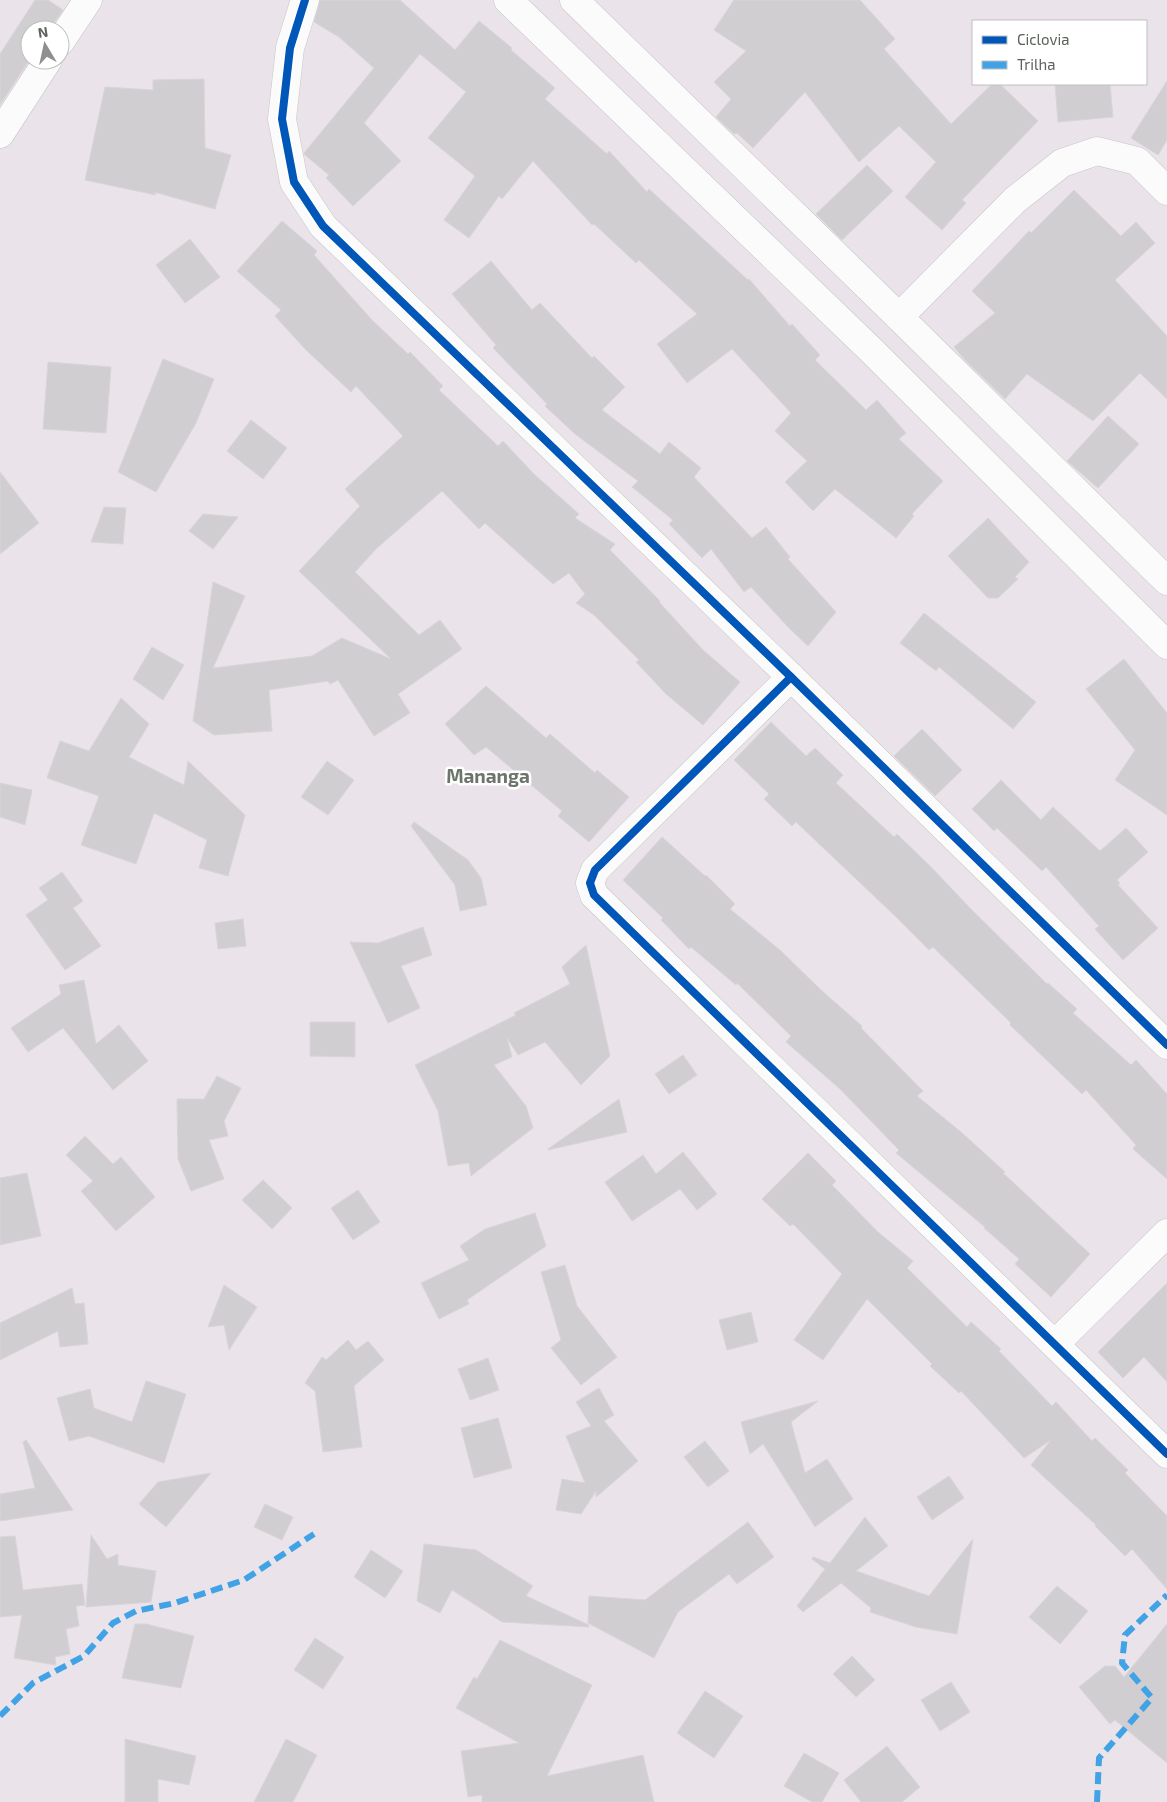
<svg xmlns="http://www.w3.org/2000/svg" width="1167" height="1802" font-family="'Exo 2',sans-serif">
	<rect width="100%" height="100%" fill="#eae4ea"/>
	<g fill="#d1ced2" stroke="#d9d4d9">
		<polygon points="35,0 48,0 63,10 49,30 30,30 30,59 0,105 0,54"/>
		<polygon points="320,0 400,0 455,50 479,21 512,48 511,50 555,88 545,99 607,154 609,151 647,192 649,189 748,280 749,279 790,326 792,324 820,355 815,360 866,410 877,400 906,433 899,439 943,481 912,514 914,516 896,538 835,489 813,511 785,482 807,461 775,431 791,413 732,349 687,383 657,344 697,314 639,260 636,263 594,224 592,225 533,161 502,199 499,196 469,238 444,220 475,176 428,138 466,92 420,54 364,123 401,161 353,206 326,178 329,175 305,155 304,153 374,68 339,37 314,22"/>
		<polygon points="734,0 860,0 895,39 884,49 951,124 992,84 1000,84 1038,121 962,200 966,203 942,230 905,197 936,162 899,126 859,162 805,92 753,148 737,133 734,134 716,117 731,99 714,82 746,51 714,30"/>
		<polygon points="204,79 205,148 231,155 215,209 154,192 156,195 85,180 105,87 153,90 153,80"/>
		<polygon points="1167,81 1167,140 1158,155 1131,138"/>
		<polygon points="1055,84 1110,84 1113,117 1058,122"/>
		<polygon points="867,165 893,191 842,240 816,214"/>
		<polygon points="1074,190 1121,236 1136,222 1155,243 1115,280 1167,336 1167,399 1140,373 1093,421 1027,374 1005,399 965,360 954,347 995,313 972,291 1029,231 1031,233"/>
		<polygon points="282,221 317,251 314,255 372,320 408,354 410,352 443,386 439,390 498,446 503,441 534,474 579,514 575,518 615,544 610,550 660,601 659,602 703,650 740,682 703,725 666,694 636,662 639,660 594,615 576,603 585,594 569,573 553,584 485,523 479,529 442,491 376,549 355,572 419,635 440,620 462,649 398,694 410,713 374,736 338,680 330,684 328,681 269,690 272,731 214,735 193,721 213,582 245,596 213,668 312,656 342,638 391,659 299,571 360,506 345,489 403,436 356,386 351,392 306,350 275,316 281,310 237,271"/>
		<polygon points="190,239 220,277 185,303 156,265"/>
		<polygon points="491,261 532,310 540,303 592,358 594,356 625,387 602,410 660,454 669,442 701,468 694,477 752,538 766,527 790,557 788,559 836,612 808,646 788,627 751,587 744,592 711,549 702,558 669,524 673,520 632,487 638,481 575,434 545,406 547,404 493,348 496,345 452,294"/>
		<polygon points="163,359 214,379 196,423 156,492 118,472"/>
		<polygon points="48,362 111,367 106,433 43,429"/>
		<polygon points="1108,416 1139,444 1098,488 1067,461"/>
		<polygon points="251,420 287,448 263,479 227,451"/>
		<polygon points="0,472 39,523 0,554"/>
		<polygon points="104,507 126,508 123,544 91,542"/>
		<polygon points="203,514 238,517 213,549 189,531"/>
		<polygon points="988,518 1029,562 1015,577 1018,579 998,598 988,598 948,556"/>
		<polygon points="924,613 1036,702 1013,729 939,667 936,671 900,643"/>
		<polygon points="152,647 184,665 163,700 133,679"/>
		<polygon points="1124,659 1167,713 1167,815 1115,780 1135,750 1086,689"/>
		<polygon points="486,686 546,738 550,734 595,773 597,770 629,797 589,842 558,816 562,811 486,747 474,755 445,724"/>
		<polygon points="121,698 149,724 129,757 184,785 188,761 245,815 228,876 199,868 207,840 154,813 136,864 81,845 99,796 47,778 60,741 89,751"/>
		<polygon points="771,722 806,756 815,748 843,775 836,783 894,837 897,834 931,867 971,909 1047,984 1048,983 1077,1009 1073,1013 1131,1065 1136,1060 1167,1094 1167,1179 1133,1149 1136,1145 1086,1090 1082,1094 1010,1025 1011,1023 933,947 929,950 892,913 796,822 792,826 764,799 769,794 734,760"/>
		<polygon points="922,729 962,770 935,796 894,756"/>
		<polygon points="327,761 354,780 328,815 301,797"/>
		<polygon points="1001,780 1041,820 1053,807 1100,851 1126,828 1148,852 1117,880 1120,883 1118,885 1158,928 1123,960 1095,929 1099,926 1046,867 1042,871 997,828 994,831 972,809"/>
		<polygon points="0,783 32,790 25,825 0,817"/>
		<polygon points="414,822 468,860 481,878 487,905 460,911 455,885 411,826"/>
		<polygon points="662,837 705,876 706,875 735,904 730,909 780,950 821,990 862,1026 861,1028 923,1091 917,1096 961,1132 1005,1172 1003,1173 1090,1254 1051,1297 1015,1264 1019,1259 984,1228 985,1227 896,1153 899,1150 840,1089 786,1042 791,1036 737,983 736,985 691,947 689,949 661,920 663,918 623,880"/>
		<polygon points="62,872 83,901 73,908 101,946 65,970 26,915 48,900 39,888"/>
		<polygon points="243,919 246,946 218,949 215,923"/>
		<polygon points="423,927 432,955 401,966 420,1008 388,1023 350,942 378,943"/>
		<polygon points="586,945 610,1056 581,1085 545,1042 518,1055 507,1038 512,1057 494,1065 526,1106 533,1128 471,1176 469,1163 448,1166 438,1111 415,1065 516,1015 514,1013 570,984 562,967"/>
		<polygon points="84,980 96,1044 119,1025 148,1061 113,1090 63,1028 28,1052 11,1028 61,994 59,985"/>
		<polygon points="310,1022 355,1022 355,1057 310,1056"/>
		<polygon points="683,1055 697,1075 669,1094 655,1074"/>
		<polygon points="217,1076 241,1088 224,1121 228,1136 209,1140 224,1179 191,1191 178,1159 177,1099 204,1099"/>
		<polygon points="619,1099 627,1132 548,1150 548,1149"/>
		<polygon points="85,1136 113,1164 121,1157 155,1197 116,1231 81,1191 93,1181 66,1155"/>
		<polygon points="683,1152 717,1194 697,1210 680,1189 632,1221 605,1182 643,1155 656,1174"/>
		<polygon points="808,1153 836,1181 832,1185 878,1232 913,1261 907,1268 967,1327 971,1322 1001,1349 999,1351 1052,1406 1056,1402 1092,1441 1095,1438 1128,1470 1125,1473 1167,1516 1167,1589 1132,1549 1125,1556 1095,1526 1096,1525 1031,1465 1051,1440 1024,1458 961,1391 959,1393 930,1366 932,1364 867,1299 823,1360 794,1340 842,1274 793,1224 790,1226 762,1199"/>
		<polygon points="27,1173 41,1236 0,1245 0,1178"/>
		<polygon points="263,1180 292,1208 272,1229 242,1200"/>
		<polygon points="358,1190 380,1222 353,1240 331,1208"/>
		<polygon points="535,1213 546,1246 467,1300 469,1304 439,1319 421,1283 469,1260 460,1246 485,1229"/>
		<polygon points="565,1265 577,1306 617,1357 581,1385 551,1348 561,1340 541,1272"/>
		<polygon points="1167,1283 1167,1382 1144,1357 1123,1378 1098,1352"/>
		<polygon points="224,1285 257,1307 229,1350 224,1325 208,1327"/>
		<polygon points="72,1288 75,1304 84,1303 88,1344 60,1347 58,1331 0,1360 0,1323"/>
		<polygon points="751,1312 758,1342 727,1350 719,1320"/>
		<polygon points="348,1340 356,1350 368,1341 384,1360 354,1386 362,1447 323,1452 315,1391 305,1383 322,1357 326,1360"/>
		<polygon points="488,1358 499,1390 470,1400 458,1369"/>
		<polygon points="146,1381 186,1394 164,1463 89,1436 69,1441 57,1398 90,1389 94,1408 132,1422"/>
		<polygon points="599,1388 614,1415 604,1421 638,1461 596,1497 596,1491 581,1514 556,1510 562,1479 585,1483 566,1436 591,1426 576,1402"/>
		<polygon points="818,1401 791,1422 805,1473 827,1459 853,1499 815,1527 763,1444 750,1454 741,1422"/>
		<polygon points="498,1418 512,1468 474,1478 461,1428"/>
		<polygon points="26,1440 73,1510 0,1521 0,1494 35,1488 23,1442"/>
		<polygon points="705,1441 729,1471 708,1487 684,1457"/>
		<polygon points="211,1473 166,1527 139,1504 158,1482"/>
		<polygon points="949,1476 964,1498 932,1520 917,1497"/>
		<polygon points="265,1504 293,1517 282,1540 254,1527"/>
		<polygon points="865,1517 888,1546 856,1571 929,1596 973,1539 957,1634 916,1627 870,1612 871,1608 841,1583 803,1612 797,1606 825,1569 812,1559 813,1557 830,1563"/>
		<polygon points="748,1522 774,1557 737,1584 729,1574 678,1612 654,1658 588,1623 589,1596 645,1600"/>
		<polygon points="91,1535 107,1559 118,1554 118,1565 156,1571 151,1602 86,1607"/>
		<polygon points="15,1536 23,1590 82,1584 85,1605 76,1606 79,1626 66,1629 70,1654 55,1657 56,1665 14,1658 22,1615 0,1617 0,1537"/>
		<polygon points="424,1544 476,1550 533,1586 526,1596 589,1625 589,1627 502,1622 452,1590 440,1613 417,1601"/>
		<polygon points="371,1550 403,1571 385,1598 354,1577"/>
		<polygon points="1057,1586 1088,1611 1060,1644 1029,1617"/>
		<polygon points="135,1624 146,1624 194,1636 181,1688 122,1678"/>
		<polygon points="1167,1624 1167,1763 1115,1720 1110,1724 1079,1687 1105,1666 1115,1666 1124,1677"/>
		<polygon points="315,1638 344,1657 323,1689 294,1670"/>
		<polygon points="500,1640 592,1685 547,1776 643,1755 654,1802 482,1802 482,1795 468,1797 461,1751 519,1743 456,1708 474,1677 477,1679"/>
		<polygon points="852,1656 875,1680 856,1697 833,1674"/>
		<polygon points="951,1682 970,1712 940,1731 921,1700"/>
		<polygon points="705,1691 743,1716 714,1758 677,1733"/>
		<polygon points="125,1739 196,1756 189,1785 158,1779 158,1802 125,1802"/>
		<polygon points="286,1739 317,1755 293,1802 254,1802"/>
		<polygon points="887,1746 920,1787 902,1802 861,1802 844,1780"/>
		<polygon points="804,1753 839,1773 822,1802 812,1802 784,1786"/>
	</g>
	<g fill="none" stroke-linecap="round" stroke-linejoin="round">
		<defs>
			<g id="minor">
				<polyline points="305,0 290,48 282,119 294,182 323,226 791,677 1167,1045"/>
				<polyline points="508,0 872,351 1167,645"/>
				<polyline points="574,0 899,317 1167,581"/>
				<polyline points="60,42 88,0"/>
				<polyline points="0,134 48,60"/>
				<polyline points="899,317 1015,200 1062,163 1097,151 1137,161 1167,191"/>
				<polyline points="791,677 595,870 590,883 594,895 1167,1454"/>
				<polyline points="1055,1344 1167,1233"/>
			</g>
		</defs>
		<use href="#minor" stroke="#c5c5c4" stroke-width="29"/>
		<use href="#minor" stroke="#fcfbfc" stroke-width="28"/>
		<g stroke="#42a2e6" stroke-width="6" stroke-dasharray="12 6" stroke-linecap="butt">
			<polyline points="0,1716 33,1683 84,1656 113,1623 136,1611 175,1603 244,1580 314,1534"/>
			<polyline points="1097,1802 1099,1758 1152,1698 1122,1663 1125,1635 1167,1595"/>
		</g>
		<defs>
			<g id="cycleway">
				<polyline points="305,0 290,48 282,119 294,182 323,226 791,677 1167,1045"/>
				<polyline points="791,677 595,870 590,883 594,895 1167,1454"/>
			</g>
		</defs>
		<use href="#cycleway" stroke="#fff" stroke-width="11"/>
		<use href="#cycleway" stroke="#0057b8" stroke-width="8"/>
	</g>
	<g text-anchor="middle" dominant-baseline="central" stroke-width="5" stroke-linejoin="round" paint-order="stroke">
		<g font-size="19" font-weight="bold" fill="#6d746b" stroke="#fff">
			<text x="488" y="775">Mananga</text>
		</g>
	</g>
	<rect x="972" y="20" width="175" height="65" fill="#ffffff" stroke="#bdc0bd"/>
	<rect x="982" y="36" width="25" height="8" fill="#0057b8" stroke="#bdc0bd"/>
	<text x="1017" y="45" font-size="15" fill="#5b625a">Ciclovia</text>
	<rect x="982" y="61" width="25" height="8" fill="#42a2e6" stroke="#bdc0bd"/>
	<text x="1017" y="70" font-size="15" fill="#5b625a">Trilha</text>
	<g transform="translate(45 45) rotate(351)"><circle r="24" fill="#ffffff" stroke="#bdc0bd"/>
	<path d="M0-4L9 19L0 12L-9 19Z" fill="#8d908c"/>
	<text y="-8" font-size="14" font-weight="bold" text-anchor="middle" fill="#5b625a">N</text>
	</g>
</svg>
